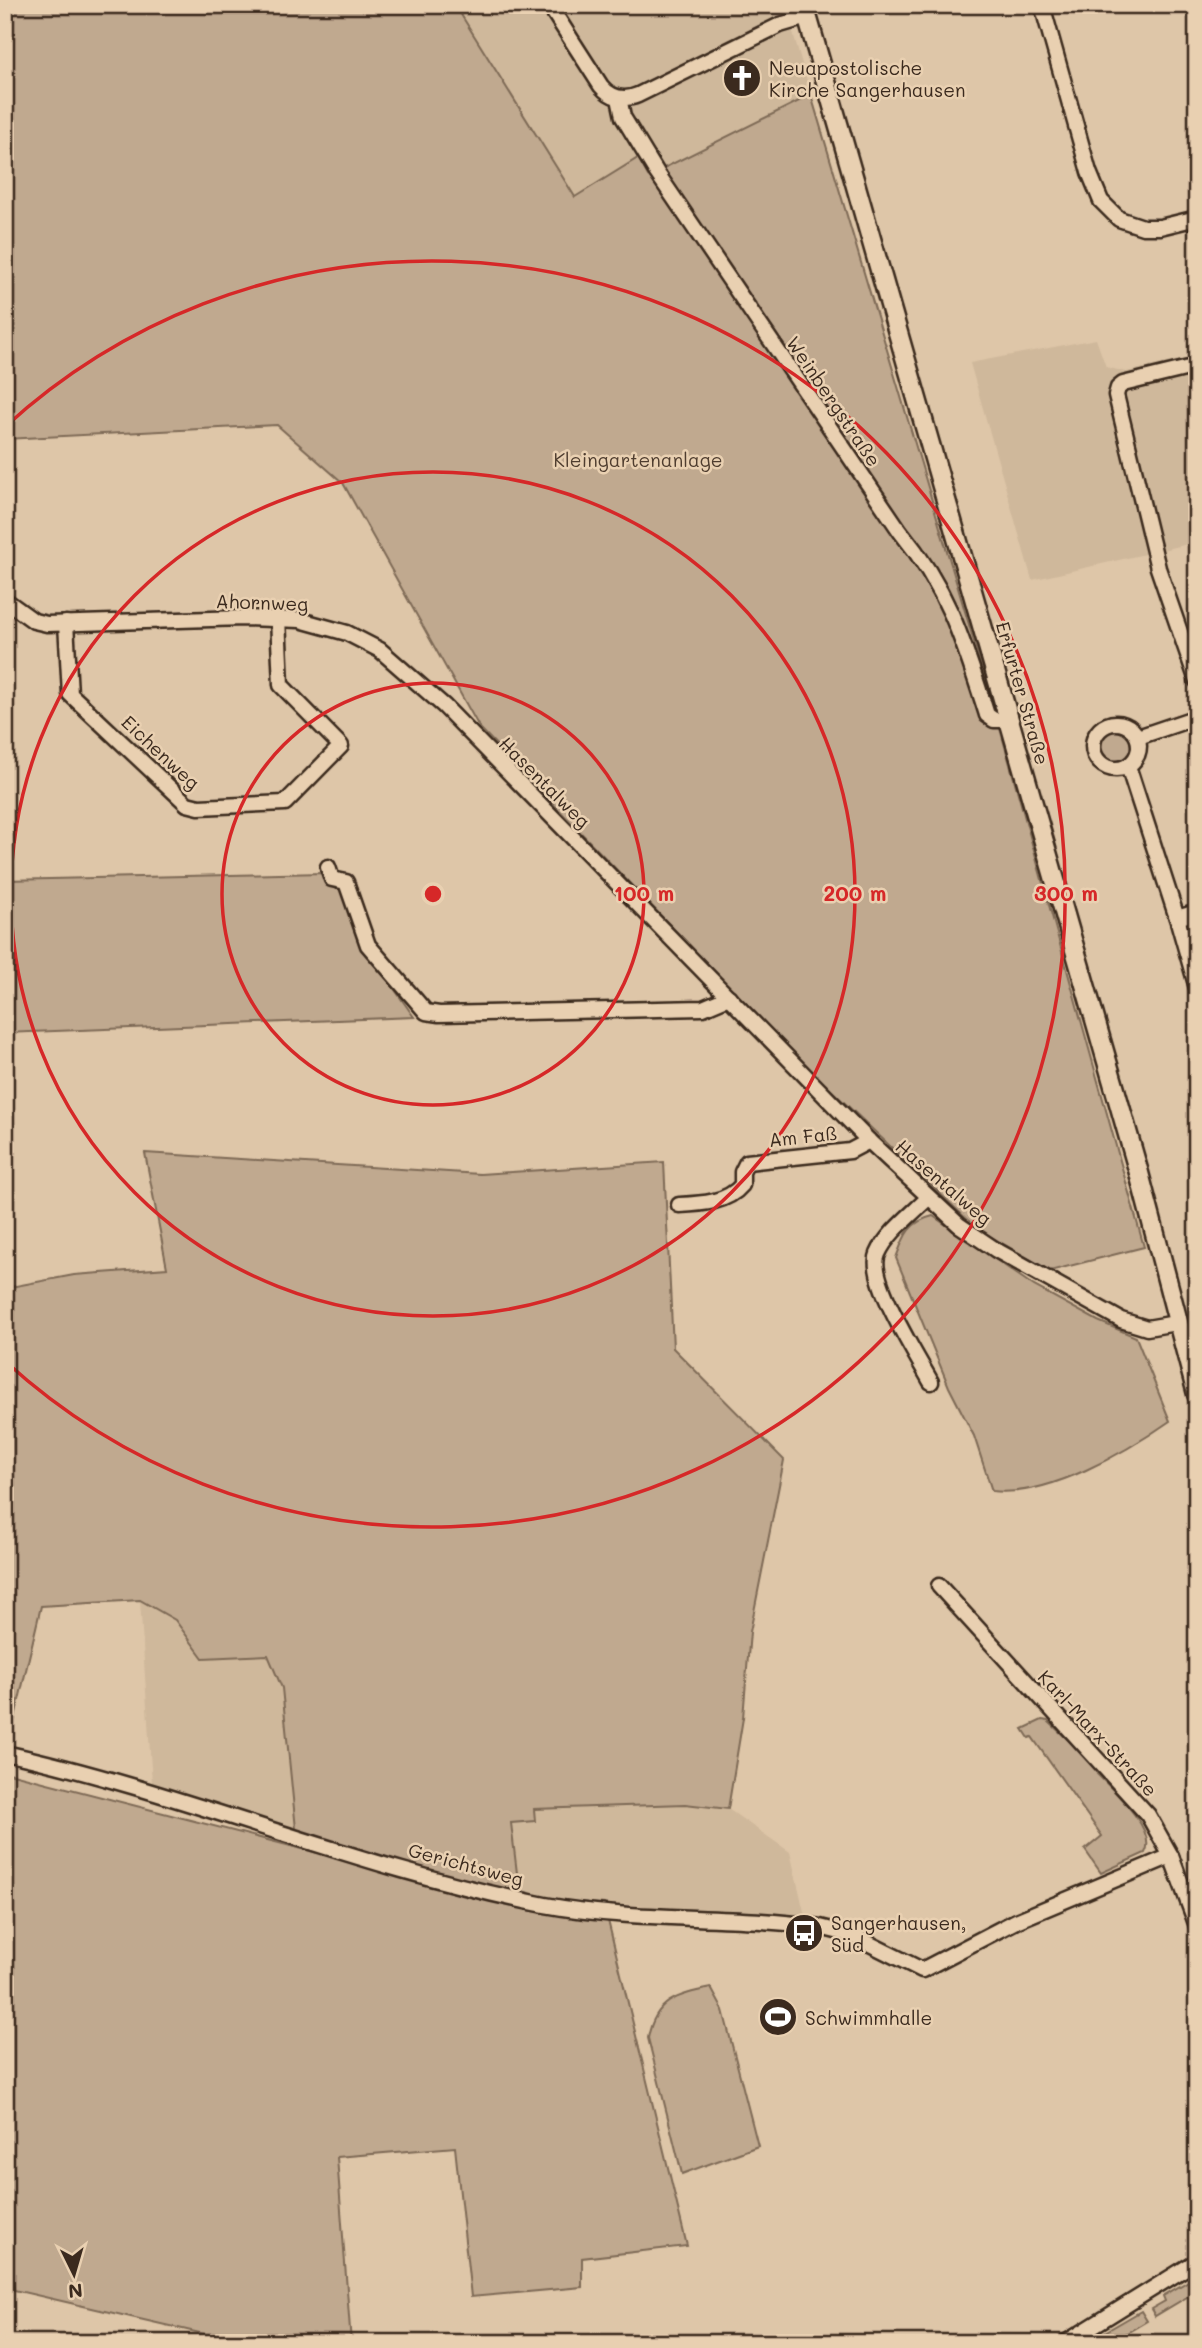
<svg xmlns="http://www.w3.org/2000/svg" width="1202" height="2348" font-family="Mali,sans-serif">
	<rect width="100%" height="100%" fill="#dec6a8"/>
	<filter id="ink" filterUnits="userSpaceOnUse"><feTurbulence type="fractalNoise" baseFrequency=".0143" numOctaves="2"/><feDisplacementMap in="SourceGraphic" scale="14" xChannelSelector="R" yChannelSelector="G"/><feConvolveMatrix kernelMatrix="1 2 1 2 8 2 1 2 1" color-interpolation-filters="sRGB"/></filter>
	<g filter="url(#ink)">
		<g fill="#cfb89b">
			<polygon points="455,5 785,5 811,95 647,176 637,159 575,197"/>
			<polygon points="1096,339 1106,367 1126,372 1197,356 1197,542 1032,580 970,363"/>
			<polygon points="140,1600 175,1620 203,1658 268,1655 282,1688 296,1829 152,1783"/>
			<polygon points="685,1804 728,1809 790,1852 805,1916 551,1900 519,1890 511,1822 534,1821 534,1809"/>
		</g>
		<g fill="#c0a98f" stroke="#7e6a56" stroke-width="2">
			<polygon points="5,5 455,5 575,197 638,158 648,176 811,95 1001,732 1144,1247 1050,1271 976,1228 807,1067 479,727 343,483 277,425 5,439"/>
			<circle cx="1114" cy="747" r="17"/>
			<polygon points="324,873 328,885 345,888 362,943 414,1017 5,1033 5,880"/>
			<polygon points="145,1153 480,1174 664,1162 673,1348 784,1460 750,1632 743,1718 728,1809 685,1804 534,1809 535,1821 511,1823 519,1890 551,1900 604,1904 687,2246 582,2258 582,2287 471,2297 455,2147 337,2157 351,2343 243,2343 14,2290 5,2194 5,1772 314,1852 296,1829 282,1688 268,1655 203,1658 175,1620 140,1600 41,1606 9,1743 5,1742 5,1288 74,1275 167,1268"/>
			<path d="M933,1216L1034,1286L1098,1321L1136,1337L1170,1421C1126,1452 1048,1498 992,1491L974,1436L949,1387L896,1258C904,1236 908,1222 933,1216Z"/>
			<path d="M1042,1720L1048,1721L1100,1770L1097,1774C1113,1790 1158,1831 1145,1853L1101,1873L1085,1850L1102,1836L1032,1737L1029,1738L1023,1729Z"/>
			<path d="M711,1988L723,2010L758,2146L682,2174L648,2038C655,2000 677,1995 711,1988Z"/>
			<polygon points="1197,2276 1197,2291 1155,2316 1151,2309 1165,2301 1163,2296"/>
			<polygon points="1141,2311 1147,2321 1110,2343 1086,2343"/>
		</g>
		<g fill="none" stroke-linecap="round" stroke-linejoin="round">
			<defs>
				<g id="minor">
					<path d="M549,5L601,86C611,98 624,101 638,95L780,25L807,17"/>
					<polyline points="1042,5 1089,172 1101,201 1119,219 1143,227 1160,227 1197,218"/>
					<path d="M619,98L623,117L657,173L900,531C949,591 964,643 987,715L994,720H1009"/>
					<polyline points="1197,366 1123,384 1118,388 1116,395 1158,568 1197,681"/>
					<polyline points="5,600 34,621 47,624 244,618 300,620 347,633 380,650 444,706 869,1141 959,1225 996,1250 1121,1320 1147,1328 1176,1323"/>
					<polyline points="66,623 70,694 187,804 199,807 285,803 341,746 281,685 278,618"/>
					<circle cx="1116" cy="746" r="23"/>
					<polyline points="1138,737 1197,717"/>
					<polyline points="1128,766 1177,918 1197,988"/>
					<polyline points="328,867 332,879 346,882 368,945 426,1012 439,1014 703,1008 729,997"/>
					<polyline points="1177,918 1197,912"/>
					<path d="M928,1198C912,1214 887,1233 878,1254C867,1278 918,1358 931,1382"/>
					<path d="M679,1205C701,1204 727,1203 742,1185V1172L747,1162L850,1151L869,1141"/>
					<polyline points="939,1586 1148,1815 1171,1856 1197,1926"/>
					<path d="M5,1753C188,1793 362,1870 545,1905C636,1922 729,1914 820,1927L852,1935L922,1970L1016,1921L1171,1856"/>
					<polyline points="1065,2343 1197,2261"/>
				</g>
				<polyline id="major" points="804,5 1139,1173 1197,1394"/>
			</defs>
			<use href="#minor" stroke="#3b2a1e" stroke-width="19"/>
			<use href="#major" stroke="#3b2a1e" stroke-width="23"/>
			<use href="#minor" stroke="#e9d0b1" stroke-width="14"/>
			<use href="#major" stroke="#e9d0b1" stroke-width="18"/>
		</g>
	</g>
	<g fill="none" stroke="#d62828" stroke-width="3.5">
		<circle cx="433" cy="894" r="211"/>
		<circle cx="433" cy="894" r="422"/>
		<path d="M5 427A633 633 0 1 1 5 1361"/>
	</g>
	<defs>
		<symbol id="church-disc" viewBox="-11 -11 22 22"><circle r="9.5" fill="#3b2a1e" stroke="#e9d0b1"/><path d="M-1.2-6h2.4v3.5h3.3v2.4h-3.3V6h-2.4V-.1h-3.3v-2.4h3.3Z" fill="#fff"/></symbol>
		<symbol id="bus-disc" viewBox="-11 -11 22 22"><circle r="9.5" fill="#3b2a1e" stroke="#e9d0b1"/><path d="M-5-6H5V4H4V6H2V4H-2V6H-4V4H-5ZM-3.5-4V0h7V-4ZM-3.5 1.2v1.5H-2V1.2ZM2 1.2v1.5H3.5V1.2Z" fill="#fff"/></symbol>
		<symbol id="stadium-disc" viewBox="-11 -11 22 22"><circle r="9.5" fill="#3b2a1e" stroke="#e9d0b1"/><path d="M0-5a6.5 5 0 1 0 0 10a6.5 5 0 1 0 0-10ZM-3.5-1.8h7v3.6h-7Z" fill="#fff"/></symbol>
	</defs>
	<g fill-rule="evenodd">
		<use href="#church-disc" x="720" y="56" width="44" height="44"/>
		<use href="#bus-disc" x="782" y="1911" width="44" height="44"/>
		<use href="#stadium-disc" x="756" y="1995" width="44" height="44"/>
	</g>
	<g text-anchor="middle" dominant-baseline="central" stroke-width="5" stroke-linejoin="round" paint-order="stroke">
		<g font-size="19" fill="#3b2a1e" stroke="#e9d0b1" text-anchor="start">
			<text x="769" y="67">Neuapostolische<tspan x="769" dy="22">Kirche Sangerhausen</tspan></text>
			<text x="831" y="1922">Sangerhausen,<tspan x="831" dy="22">Süd</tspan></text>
			<text x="805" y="2017">Schwimmhalle</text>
		</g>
		<g font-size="19" fill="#3b2a1e" stroke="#e9d0b1">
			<text transform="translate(834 401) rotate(56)">Weinbergstraße</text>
			<text transform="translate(262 602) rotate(2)">Ahornweg</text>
			<text transform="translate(1023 693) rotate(74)">Erfurter Straße</text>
			<text transform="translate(161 752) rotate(43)">Eichenweg</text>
			<text transform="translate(545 782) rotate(45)">Hasentalweg</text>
			<text transform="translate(803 1136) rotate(-6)">Am Faß</text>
			<text transform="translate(944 1182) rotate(41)">Hasentalweg</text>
			<text transform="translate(1098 1733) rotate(47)">Karl-Marx-Straße</text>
			<text transform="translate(466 1864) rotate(15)">Gerichtsweg</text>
		</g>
		<g font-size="19" fill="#4f3d2f" stroke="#e9d0b1">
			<text x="638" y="459">Kleingartenanlage</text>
		</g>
	</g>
	<circle cx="433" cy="894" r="10" fill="#d62828" stroke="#e9d0b1" stroke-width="3.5"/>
	<g font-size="21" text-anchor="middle" font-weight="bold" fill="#d62828" stroke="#e9d0b1" stroke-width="5" stroke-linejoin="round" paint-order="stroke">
		<text x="644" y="901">100 m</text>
		<text x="855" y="901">200 m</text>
		<text x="1066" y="901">300 m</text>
	</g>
	<rect width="1202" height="2348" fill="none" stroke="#e9d0b1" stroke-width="28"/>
	<rect x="14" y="14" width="1174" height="2320" fill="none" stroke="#3b2a1e" stroke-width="2.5" filter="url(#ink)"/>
	<g transform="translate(74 2274) rotate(175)" stroke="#e9d0b1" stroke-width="5" paint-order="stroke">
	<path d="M0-5L12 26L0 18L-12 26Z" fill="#3b2a1e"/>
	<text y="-10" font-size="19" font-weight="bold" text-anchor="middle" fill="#3b2a1e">N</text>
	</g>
</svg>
